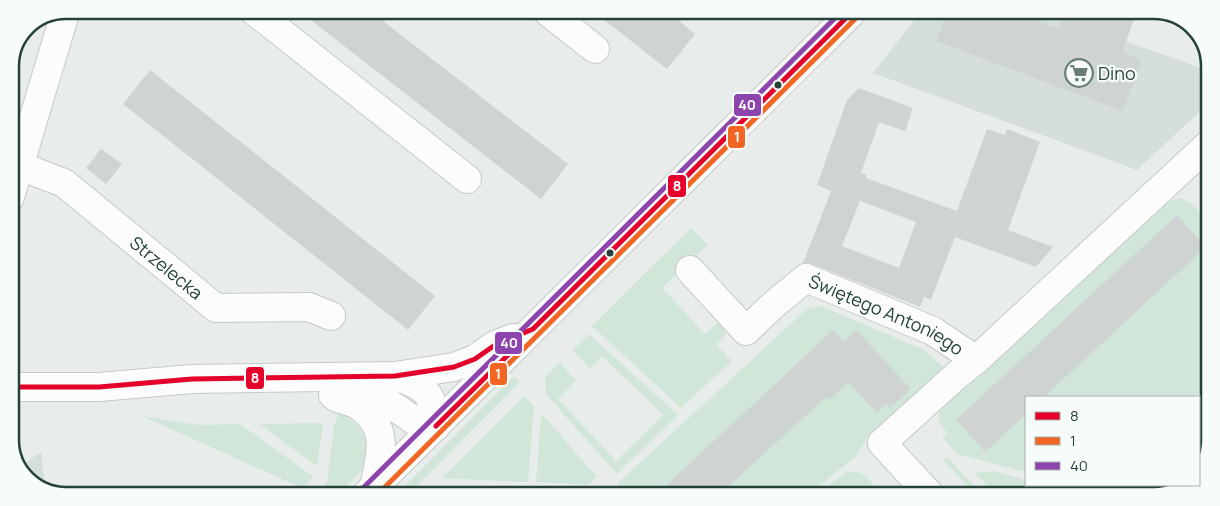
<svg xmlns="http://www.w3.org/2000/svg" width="1220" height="506" font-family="Manrope,sans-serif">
	<rect width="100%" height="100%" fill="#e8edeb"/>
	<g fill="#d6dedb">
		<polygon points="920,13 1048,14 1210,71 1209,103 1137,170 873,73"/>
		<polygon points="41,452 46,492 21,474 19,467"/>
	</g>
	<g fill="#d1e6d8">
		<path d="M1180,198L1189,202L1199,211L1208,202L1207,388L1194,397H1026V472L957,454L943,438L947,433C939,421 935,419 942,406L1163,203Z"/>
		<polygon points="691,228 708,245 662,288 705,334 721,320 724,323 726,335 716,344 732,361 681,408 592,326"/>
		<polygon points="821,306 924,350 946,369 869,436 855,457 808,495 627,494 617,484 808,308"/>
		<polygon points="589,334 678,415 617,474 546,394 545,377 560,363 576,381 558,399 616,461 663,415 602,356 590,369 573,350"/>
		<polygon points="514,376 520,382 410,493 398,493"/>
		<polygon points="524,396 534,406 528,482 442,478"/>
		<polygon points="1207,397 1206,461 1199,470 1199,403"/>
		<path d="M339,413C361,423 379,448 362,470C355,479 346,486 339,493H318L327,483L334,425Z"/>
		<polygon points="541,413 597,477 589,485 536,482"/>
		<polygon points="142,416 199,425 240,424 314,477 302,488"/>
		<polygon points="323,423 317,466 259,424"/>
		<polygon points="947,457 983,495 976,495 943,460"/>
		<polygon points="847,471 862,473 883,495 817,495"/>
		<polygon points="993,471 1026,480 1026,485 1045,485 1076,493 1073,496 996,495 975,473"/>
		<polygon points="1100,485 1187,485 1155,496 1116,496 1094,490"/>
		<polygon points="444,486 527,492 527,494 450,493"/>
	</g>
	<g fill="#cfd4d2" fill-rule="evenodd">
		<polygon points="299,11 370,11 568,164 541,199"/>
		<polygon points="594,12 668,12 695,34 667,69"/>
		<polygon points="947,13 1017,14 1059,29 1065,14 1136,14 1122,52 1142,60 1123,111 936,41"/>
		<polygon points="150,70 435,296 408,330 123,104"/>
		<path d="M859,88L913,108L905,131L879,122L861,173L867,175L866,178L957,211L987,129L1005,135L1007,129L1040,142L1008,230L1053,247L1036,267L955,237L931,300L924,297L920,307L812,264L803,263L831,191L817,185L847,100ZM860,201L916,222L899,268L842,246Z"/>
		<polygon points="101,149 122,164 106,184 86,168"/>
		<polygon points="1177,215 1206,247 1044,397 1026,397 1026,414 985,452 956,420"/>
		<polygon points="833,330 844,341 856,330 911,389 890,408 886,404 877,413 848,382 829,400 826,397 720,494 657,494"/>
	</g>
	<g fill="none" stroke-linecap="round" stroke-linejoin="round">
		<defs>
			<g id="minor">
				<polyline points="254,11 467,179"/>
				<polyline points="548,12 595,49"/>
				<path id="s1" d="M20,166L64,183L216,308L309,307L331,316"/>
				<polyline points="10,197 66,10"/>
				<path id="s2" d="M690,270L746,331L772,306L806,278L933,331L976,360"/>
				<polyline points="930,495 882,443 957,375 976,360 1209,144"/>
			</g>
			<g id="tertiary">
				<path d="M395,376C425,386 434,393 436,426"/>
				<polyline points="10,387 99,387 192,379 395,376 454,367 475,359 495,345 513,338"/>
				<polyline points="333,395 361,394 380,397 415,421 436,426"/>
				<path d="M337,398C344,400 353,402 359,406C391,428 380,456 374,488"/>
				<polyline points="368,493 851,13"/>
			</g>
		</defs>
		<use href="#minor" stroke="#c5cac8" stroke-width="30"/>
		<use href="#tertiary" stroke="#c5cac8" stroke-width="30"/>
		<use href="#minor" stroke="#fcfcfc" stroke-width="28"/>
		<use href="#tertiary" stroke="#fcfcfc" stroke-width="28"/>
		<defs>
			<g id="bus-1">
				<polyline points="10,387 99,387 192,379 395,376 454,367 475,359 495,345 533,329 851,13"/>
				<polyline points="436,426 511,352"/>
			</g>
			<polyline id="bus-2" points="379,493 856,18"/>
			<polyline id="bus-3" points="363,488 840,13"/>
		</defs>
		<use href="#bus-1" stroke="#f7fbf9" stroke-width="9"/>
		<use href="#bus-2" stroke="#f7fbf9" stroke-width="9"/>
		<use href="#bus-3" stroke="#f7fbf9" stroke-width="9"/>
		<use href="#bus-1" stroke="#e4002b" stroke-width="5"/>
		<use href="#bus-2" stroke="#f26522" stroke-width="5"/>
		<use href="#bus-3" stroke="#8e44ad" stroke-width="5"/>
	</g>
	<defs>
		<symbol id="supermarket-ring" viewBox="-11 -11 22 22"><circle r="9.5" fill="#f7fbf9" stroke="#697e78" stroke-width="1.5"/><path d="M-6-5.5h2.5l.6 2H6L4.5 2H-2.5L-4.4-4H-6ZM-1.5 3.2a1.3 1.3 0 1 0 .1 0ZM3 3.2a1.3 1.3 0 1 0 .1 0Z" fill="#697e78"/></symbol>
	</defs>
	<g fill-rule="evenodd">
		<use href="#supermarket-ring" x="1063" y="57" width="32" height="32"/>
	</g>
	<g fill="#24423a" stroke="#f7fbf9" stroke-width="2">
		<circle cx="778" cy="85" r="4.5"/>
		<circle cx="610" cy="253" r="4.5"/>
	</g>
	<g text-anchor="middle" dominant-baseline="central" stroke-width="4.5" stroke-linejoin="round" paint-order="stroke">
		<g font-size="18" fill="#24423a" stroke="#f7fbf9" text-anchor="start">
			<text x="1098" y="73">Dino</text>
		</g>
		<g font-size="18" fill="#24423a" stroke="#f7fbf9">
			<text stroke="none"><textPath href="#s1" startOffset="180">Strzelecka</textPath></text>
			<text stroke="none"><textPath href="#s2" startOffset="251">Świętego Antoniego</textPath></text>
		</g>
	</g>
	<path d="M0 0H1220V506H0ZM66 19H1154A47 47 0 0 1 1201 66V440A47 47 0 0 1 1154 487H66A47 47 0 0 1 19 440V66A47 47 0 0 1 66 19Z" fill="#f7fbf9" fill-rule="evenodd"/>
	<path fill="none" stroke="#24423a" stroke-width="2.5" d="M66 19H1154A47 47 0 0 1 1201 66V440A47 47 0 0 1 1154 487H66A47 47 0 0 1 19 440V66A47 47 0 0 1 66 19Z"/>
	<g stroke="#f7fbf9" stroke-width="2">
		<rect x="733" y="93" width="29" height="24" rx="5" fill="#8e44ad"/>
		<rect x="727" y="125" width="19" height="24" rx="5" fill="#f26522"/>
		<rect x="667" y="174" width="20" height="24" rx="5" fill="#e4002b"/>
		<rect x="494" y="331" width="29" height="24" rx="5" fill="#8e44ad"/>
		<rect x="489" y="362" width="19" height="24" rx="5" fill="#f26522"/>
		<rect x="245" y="366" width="20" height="24" rx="5" fill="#e4002b"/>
	</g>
	<g font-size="14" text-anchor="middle" font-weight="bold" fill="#fff">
		<text x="747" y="110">40</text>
		<text x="737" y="142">1</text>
		<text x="677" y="191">8</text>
		<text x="509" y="348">40</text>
		<text x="498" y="379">1</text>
		<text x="255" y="383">8</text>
	</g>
	<rect x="1025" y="396" width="175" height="90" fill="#f7fbf9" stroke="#a3b1ad"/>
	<rect x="1035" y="412" width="25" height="8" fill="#e4002b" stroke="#a3b1ad"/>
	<text x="1070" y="421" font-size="15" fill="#24423a">8</text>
	<rect x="1035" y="437" width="25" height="8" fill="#f26522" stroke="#a3b1ad"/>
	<text x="1070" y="446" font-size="15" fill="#24423a">1</text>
	<rect x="1035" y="462" width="25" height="8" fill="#8e44ad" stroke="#a3b1ad"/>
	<text x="1070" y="471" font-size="15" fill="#24423a">40</text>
</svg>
